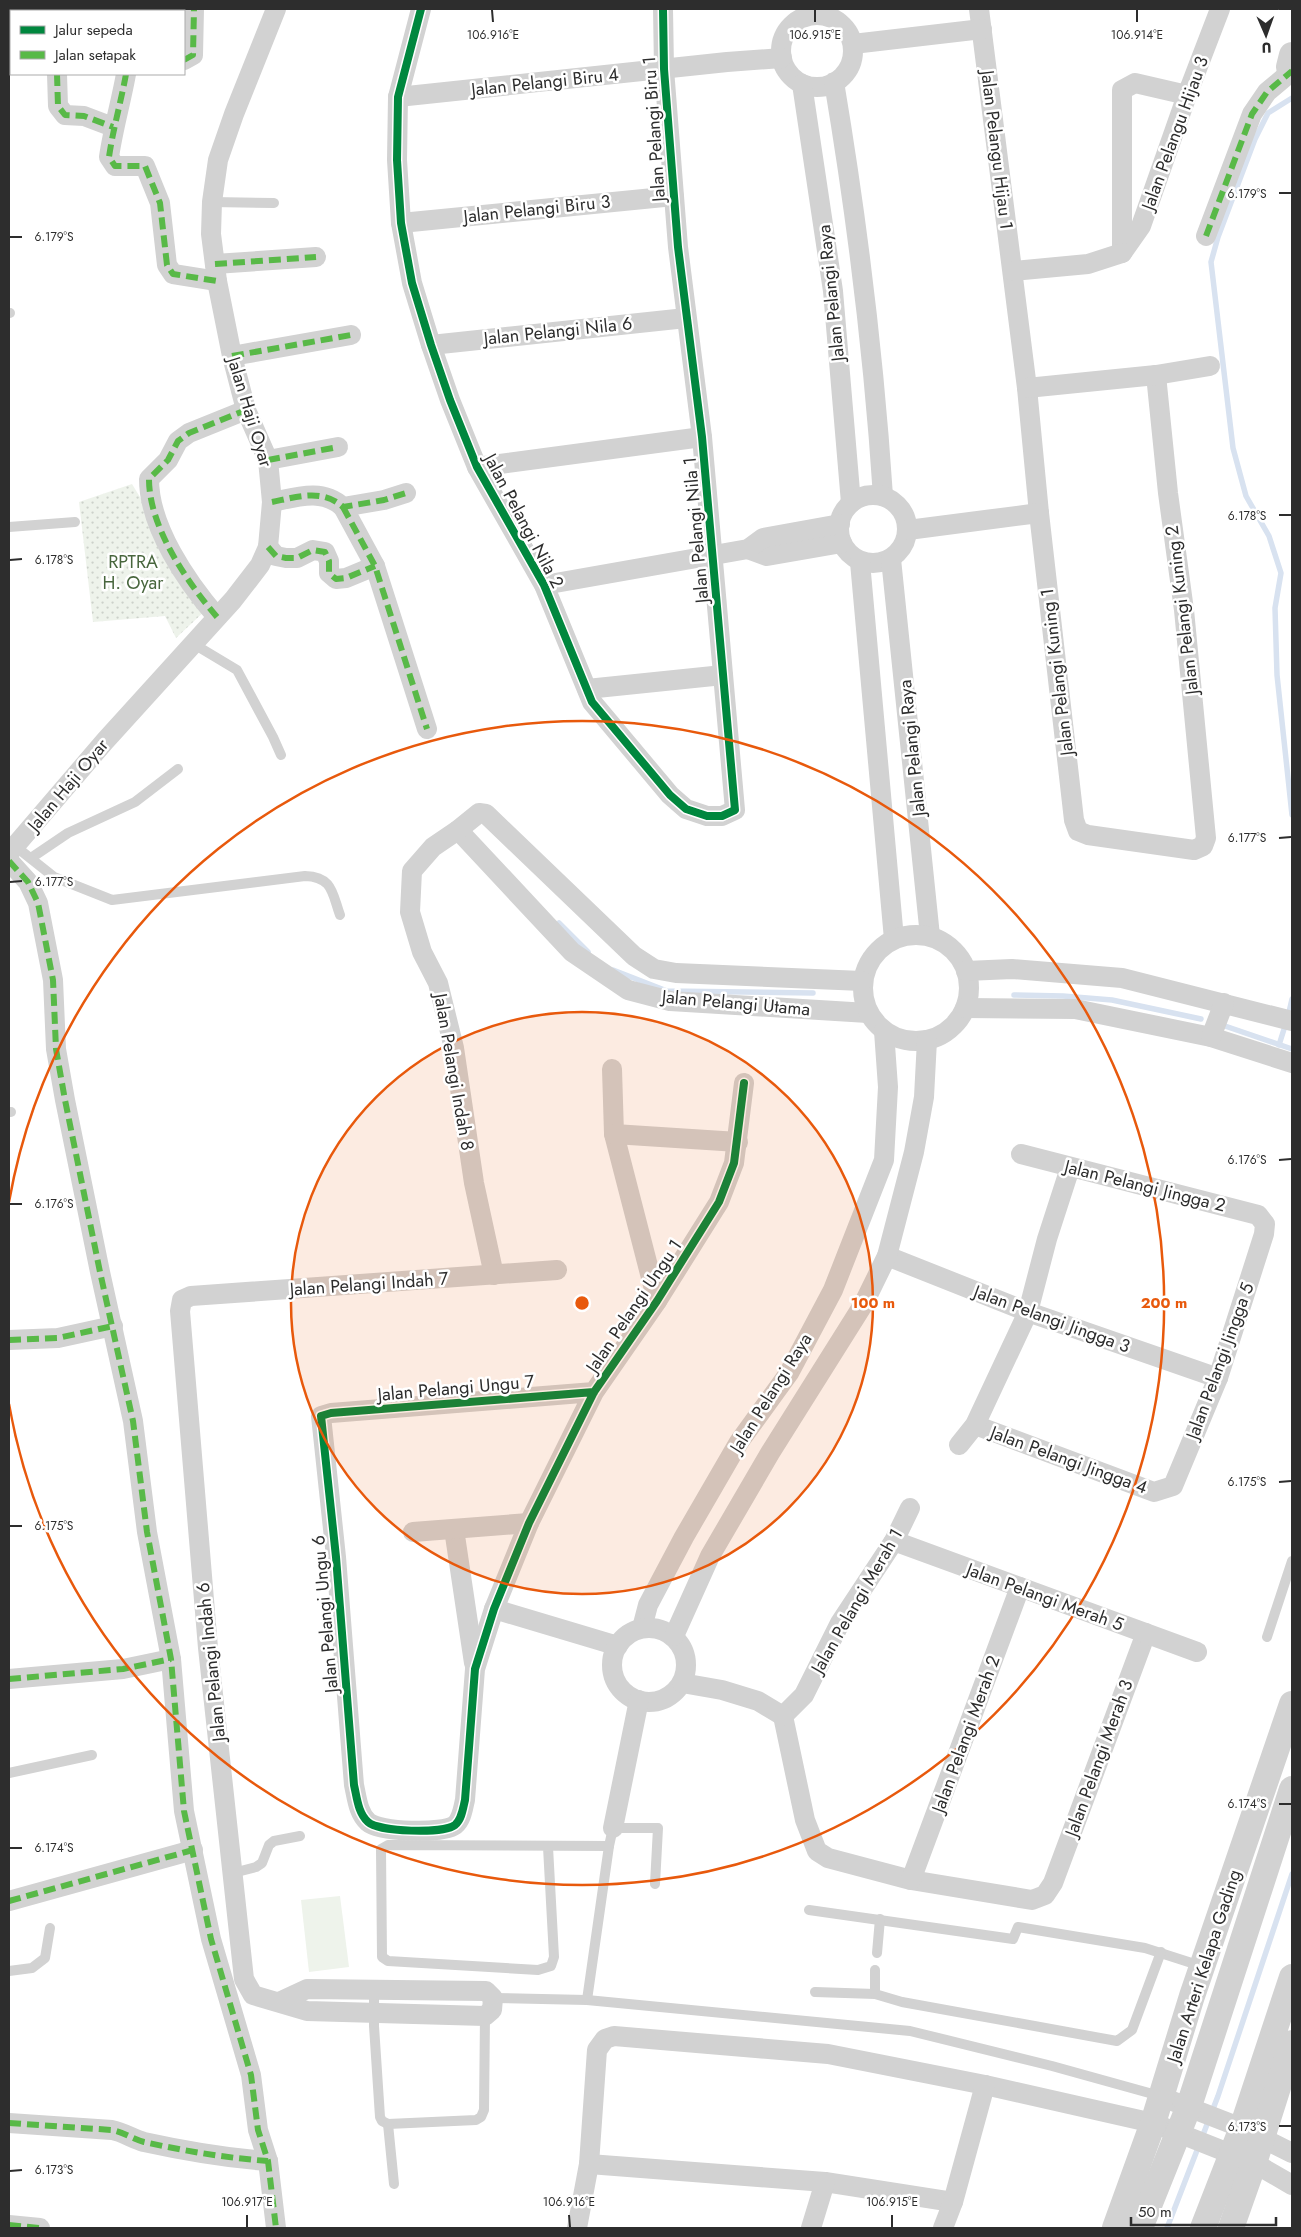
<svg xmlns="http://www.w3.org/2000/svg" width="1301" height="2237" font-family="Jost,sans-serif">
	<defs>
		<pattern id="park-dots" width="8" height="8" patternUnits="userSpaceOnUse" patternTransform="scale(1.25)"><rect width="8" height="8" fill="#eef3eb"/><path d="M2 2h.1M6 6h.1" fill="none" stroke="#ccd1ca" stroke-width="1.8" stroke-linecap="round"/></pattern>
	</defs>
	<rect width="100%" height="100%" fill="#fff"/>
	<polygon fill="url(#park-dots)" points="132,484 208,608 176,638 165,616 93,622 79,502"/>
	<polygon fill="#eef3eb" points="340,1896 349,1967 309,1972 301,1900"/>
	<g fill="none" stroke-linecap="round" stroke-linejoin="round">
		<g stroke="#d8e2f0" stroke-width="5.5">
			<polyline points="1292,98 1268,113 1255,139 1218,237 1211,262 1233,448 1246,496 1269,536 1281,573 1275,608 1277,675 1292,815"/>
			<polyline points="559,923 588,952"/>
			<polyline points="613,970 667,991 813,993"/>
			<polyline points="1014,995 1063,996 1112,1000 1201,1019"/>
			<polyline points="1289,1012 1292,999"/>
			<polyline points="1225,1026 1292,1049"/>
			<polyline points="1279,1045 1285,1026"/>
			<polyline points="1167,2228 1218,2096 1292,1874"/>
		</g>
		<g stroke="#d2d2d2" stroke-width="10">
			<polyline points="212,202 274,203"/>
			<polyline points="9,313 10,313"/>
			<polyline points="9,527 75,522"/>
			<polyline points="192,643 237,670 273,737 281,755"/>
			<path d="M15,846L54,877L112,900L305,876C333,877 332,893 340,915"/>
			<polyline points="31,858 68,833 135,802 178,769"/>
			<polyline points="9,1112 11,1112"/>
			<polyline points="1267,1637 1292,1561"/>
			<polyline points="9,1773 92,1755"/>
			<polyline points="548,1847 554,1957 551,1966 538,1970 388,1961 382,1957 381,1849 388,1845 609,1846"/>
			<polyline points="233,1873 256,1867 262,1863 269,1845 274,1841 300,1836"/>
			<polyline points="809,1910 1013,1939 1018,1927 1145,1948 1201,1966"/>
			<polyline points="877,1953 880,1919"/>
			<polyline points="9,1971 32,1968 45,1958 50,1928"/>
			<polyline points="374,1990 374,2026 380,2117 382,2121 388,2124 476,2120 481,2117 484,2110 485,2016"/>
			<polyline points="815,1992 875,1994 902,2002 1117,2041 1132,2030 1161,1952"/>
			<polyline points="875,1994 875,1970"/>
			<polyline points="493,1998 587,2000 910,2031 1052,2066 1160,2096"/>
			<polyline points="587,2000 609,1846 613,1828 658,1828 655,1884"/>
			<polyline points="388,2124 394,2184"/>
		</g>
		<g stroke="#d2d2d2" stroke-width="20">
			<polyline points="421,9 398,97 397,160 401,223 412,283 431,345 450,400 477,467 544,585 592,702 670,795 686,809 707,816 722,816 735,810 702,437 678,247 664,69 663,9"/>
			<polyline points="979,9 1027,388 1039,513 1074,820 1078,831 1088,835 1194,850 1203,846 1206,838 1184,610 1168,493 1156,375"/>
			<polyline points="26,11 32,9"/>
			<circle cx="817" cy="51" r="36"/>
			<polyline points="853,44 982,29"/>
			<polyline points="184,60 193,55 194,9"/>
			<polyline points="57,74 58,106 65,115 84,116 113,127"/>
			<path d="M126,74C121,102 113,129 109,157L115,166H145L160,203L167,265L173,274L217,281"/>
			<path d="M834,82C857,219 874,357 883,496"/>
			<polyline points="802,84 833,291 851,503"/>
			<polyline points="398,97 727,62 782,58"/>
			<polyline points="401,223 674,196"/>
			<polyline points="1206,236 1252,114 1267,92 1292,71"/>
			<polyline points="1122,253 1141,226 1187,95 1220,9"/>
			<polyline points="1122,253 1122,90 1135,83 1187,95"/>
			<polyline points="215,264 316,257"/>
			<polyline points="1013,271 1088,264 1122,253"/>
			<polyline points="431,345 686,318"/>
			<polyline points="232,356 351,335"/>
			<polyline points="1027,388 1156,375 1210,366"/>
			<polyline points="268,460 338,447"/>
			<polyline points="477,467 702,437"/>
			<circle cx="873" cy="529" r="34"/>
			<path d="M272,502C297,497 322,488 343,507L384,500L406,493"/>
			<polyline points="343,507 375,566 427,729"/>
			<polyline points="908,530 1039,513"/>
			<polyline points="268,547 276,556 286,558 297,558 313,550 325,552 329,561 329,573 336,579 346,578 375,566"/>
			<polyline points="748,549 767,556 842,543"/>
			<polyline points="891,559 930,936"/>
			<polyline points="860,562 894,939"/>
			<polyline points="544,585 748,549 763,538 840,524"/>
			<path d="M217,617C187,582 149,527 149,479L168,460L178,441L189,433L246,410"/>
			<polyline points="587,689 723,675"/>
			<polyline points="458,830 572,952 628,990 670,1001 868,1013"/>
			<polyline points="9,853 105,741 233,600 260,565 268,547 272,502 268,460 246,410 232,356 217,281 211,234 212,202 218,160 234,114 276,9"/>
			<polyline points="9,861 28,882 38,903 53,980 56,1049 65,1100 100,1272 133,1421 147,1532 171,1659 184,1811 211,1939 251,2075 258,2130 268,2161 276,2228"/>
			<circle cx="916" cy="988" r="53"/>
			<polyline points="966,971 1012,969 1122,978 1292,1021"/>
			<polyline points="965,1008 1075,1009 1211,1037 1292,1063"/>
			<polyline points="1211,1037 1224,1003"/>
			<polyline points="612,1069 614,1134 657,1301"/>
			<polyline points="614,1134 738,1142"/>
			<polyline points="887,1256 1028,1312 1218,1378"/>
			<polyline points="494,1275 474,1183 454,1048 438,983 422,952 410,912 412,871 433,847 458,830 479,813 486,814 634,956 654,969 676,973 862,981"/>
			<polyline points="9,1340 58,1338 113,1326"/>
			<path d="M594,1392L331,1413L321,1416L336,1557L354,1785C357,1798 358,1813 368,1822C379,1832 443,1834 455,1825C462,1819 463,1808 465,1800L475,1669L494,1609L529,1523L594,1392L657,1301L719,1202L734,1163L744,1083"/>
			<polyline points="975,1425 1154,1492 1173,1486 1218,1378 1264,1234 1265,1224 1258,1215 1021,1154"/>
			<polyline points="959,1445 975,1425 1028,1312 1047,1239 1070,1168"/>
			<polyline points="910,1508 894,1541 840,1623 804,1695 783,1716 805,1820 817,1851 828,1858 911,1880 1032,1900 1045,1895 1053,1883 1146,1633"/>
			<polyline points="454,1529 474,1663"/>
			<polyline points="413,1532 529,1523"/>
			<polyline points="894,1541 1197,1652"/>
			<polyline points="494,1609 618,1646"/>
			<polyline points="642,1628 648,1605 684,1537 739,1442 789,1373 833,1290 884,1160 888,1087 884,1031"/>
			<circle cx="649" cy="1665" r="37"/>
			<polyline points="674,1636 710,1556 770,1453 863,1305 887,1256 914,1152 924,1097 927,1040"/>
			<polyline points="9,1679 123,1669 171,1659"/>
			<polyline points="682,1683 722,1690 758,1701 783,1716"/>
			<polyline points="613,1828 639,1700"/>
			<polyline points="911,1880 1020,1587"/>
			<polyline points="9,1901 193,1850"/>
			<polyline points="279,2002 307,1989 486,1991 493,1998 492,2010 485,2016 307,2011 253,1995 244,1979 208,1648 180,1311 182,1300 191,1296 557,1270"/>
			<polyline points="1162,2097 1242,2128 1292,2153"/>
			<path d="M9,2123L112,2130C123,2132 133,2139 144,2142C185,2151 226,2158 268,2161"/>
			<polyline points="589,2164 825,2182 953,2202"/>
			<polyline points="9,2225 40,2228"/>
			<polyline points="577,2228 589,2164 597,2050 605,2039 614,2036 828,2054 985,2085 1153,2123 1254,2163 1292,2185"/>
			<polyline points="811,2228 825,2182"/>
			<polyline points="943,2228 953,2202 985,2085"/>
		</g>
		<g stroke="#d2d2d2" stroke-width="26">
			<polyline points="1292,55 1289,67 1292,71"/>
			<polyline points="1115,2228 1153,2123 1192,1996 1292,1704"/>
			<polyline points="1140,2228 1189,2106 1292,1789"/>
			<polyline points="1203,2228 1242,2128 1292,1977"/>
			<polyline points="1231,2228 1254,2163 1292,2043"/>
		</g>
		<g stroke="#58b947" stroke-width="6" stroke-dasharray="12 6" stroke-linecap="butt">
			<polyline points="32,11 33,9"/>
			<polyline points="184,60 193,55 194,9"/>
			<polyline points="57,74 58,106 65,115 84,116 113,127"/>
			<path d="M126,74C121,102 113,129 109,157L115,166H145L160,203L167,265L173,274L217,281"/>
			<polyline points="1206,236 1252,114 1267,92 1292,71"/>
			<polyline points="215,264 316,257"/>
			<polyline points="232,356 351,335"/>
			<polyline points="268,460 338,447"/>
			<path d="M272,502C297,497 322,488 343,507L384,500L406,493"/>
			<polyline points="343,507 375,566 427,729"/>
			<polyline points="268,547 276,556 286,558 297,558 313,550 325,552 329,561 329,573 336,579 346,578 375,566"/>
			<path d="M217,617C187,582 149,527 149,479L168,460L178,441L189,433L246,410"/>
			<polyline points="9,861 28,882 38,903 53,980 56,1049 65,1100 100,1272 133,1421 147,1532 171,1659 184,1811 211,1939 251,2075 258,2130 268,2161 276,2228"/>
			<polyline points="9,1340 58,1338 113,1326"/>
			<polyline points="9,1679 123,1669 171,1659"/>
			<polyline points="9,1901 193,1850"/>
			<path d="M9,2123L112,2130C123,2132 133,2139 144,2142C185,2151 226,2158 268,2161"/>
			<polyline points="9,2225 40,2228"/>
		</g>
		<defs>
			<g id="cycleway">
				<polyline points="421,9 398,97 397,160 401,223 412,283 431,345 450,400 477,467 544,585 592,702 670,795 686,809 707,816 722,816 735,810 702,437 678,247 664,69 663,9"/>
				<path d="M594,1392L331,1413L321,1416L336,1557L354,1785C357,1798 358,1813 368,1822C379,1832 443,1834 455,1825C462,1819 463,1808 465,1800L475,1669L494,1609L529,1523L594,1392L657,1301L719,1202L734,1163L744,1083"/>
			</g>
		</defs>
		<use href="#cycleway" stroke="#fff" stroke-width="11"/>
		<use href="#cycleway" stroke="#00873e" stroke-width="8"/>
	</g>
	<path fill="none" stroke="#2d2d2d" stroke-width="2" d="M492,10L493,22M815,10V22M1137,10V22M1279,193H1291M10,237H22M1279,515H1291M10,560L22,559M1279,838L1291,837M10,882L22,881M1279,1160L1291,1159M10,1204H22M1279,1482L1291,1481M10,1526H22M1279,1804H1291M10,1848H22M1279,2126H1291M10,2171L22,2170M247,2215V2227M569,2215L570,2227M892,2215V2227"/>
	<circle cx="582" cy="1303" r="291" fill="#e8590c" fill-opacity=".12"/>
	<g fill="none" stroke="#e8590c" stroke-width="2.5">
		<circle cx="582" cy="1303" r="291"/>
		<path d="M9 1202A582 582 0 1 1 9 1404"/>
	</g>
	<g text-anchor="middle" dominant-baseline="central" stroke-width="5" stroke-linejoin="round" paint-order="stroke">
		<g font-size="18" fill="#2d2d2d" stroke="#fff">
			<text transform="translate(545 82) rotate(-6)">Jalan Pelangi Biru 4</text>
			<text transform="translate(654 129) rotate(-94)">Jalan Pelangi Biru 1</text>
			<text transform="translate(1175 133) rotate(-70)">Jalan Pelangu Hijau 3</text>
			<text transform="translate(997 150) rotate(83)">Jalan Pelangu Hijau 1</text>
			<text transform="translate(537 209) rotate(-6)">Jalan Pelangi Biru 3</text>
			<text transform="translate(831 293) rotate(-96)">Jalan Pelangi Raya</text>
			<text transform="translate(558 331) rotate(-6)">Jalan Pelangi Nila 6</text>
			<text transform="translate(250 412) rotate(73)">Jalan Haji Oyar</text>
			<text transform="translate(524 521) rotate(62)">Jalan Pelangi Nila 2</text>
			<text transform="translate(696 530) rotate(-95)">Jalan Pelangi Nila 1</text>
			<text transform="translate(1182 610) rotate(-97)">Jalan Pelangi Kuning 2</text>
			<text transform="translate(1057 672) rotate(-97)">Jalan Pelangi Kuning 1</text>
			<text transform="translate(912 748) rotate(-96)">Jalan Pelangi Raya</text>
			<text transform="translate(68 785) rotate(-50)">Jalan Haji Oyar</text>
			<text transform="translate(736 1003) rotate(5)">Jalan Pelangi Utama</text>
			<text transform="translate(454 1072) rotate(80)">Jalan Pelangi Indah 8</text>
			<text transform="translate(1145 1186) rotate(14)">Jalan Pelangi Jingga 2</text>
			<text transform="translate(369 1284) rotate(-4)">Jalan Pelangi Indah 7</text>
			<text transform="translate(634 1306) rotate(-56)">Jalan Pelangi Ungu 1</text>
			<text transform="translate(1052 1319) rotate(20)">Jalan Pelangi Jingga 3</text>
			<text transform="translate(1220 1361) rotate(-70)">Jalan Pelangi Jingga 5</text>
			<text transform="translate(456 1388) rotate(-5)">Jalan Pelangi Ungu 7</text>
			<text transform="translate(771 1393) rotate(-58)">Jalan Pelangi Raya</text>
			<text transform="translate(1069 1460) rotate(20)">Jalan Pelangi Jingga 4</text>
			<text transform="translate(1045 1597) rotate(20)">Jalan Pelangi Merah 5</text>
			<text transform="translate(857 1601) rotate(-60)">Jalan Pelangi Merah 1</text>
			<text transform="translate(325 1614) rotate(-95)">Jalan Pelangi Ungu 6</text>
			<text transform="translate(211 1662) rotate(-96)">Jalan Pelangi Indah 6</text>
			<text transform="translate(966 1734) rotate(-70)">Jalan Pelangi Merah 2</text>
			<text transform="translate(1099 1758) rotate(-70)">Jalan Pelangi Merah 3</text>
			<text transform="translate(1204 1966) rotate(-72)">Jalan Arteri Kelapa Gading</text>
		</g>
		<g font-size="18" fill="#48663d" stroke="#fff">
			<text x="133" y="562">RPTRA<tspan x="133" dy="21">H. Oyar</tspan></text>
		</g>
	</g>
	<g font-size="12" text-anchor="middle" fill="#2d2d2d" stroke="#fff" stroke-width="5" stroke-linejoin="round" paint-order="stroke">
		<text x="493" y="39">106.916°E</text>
		<text x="815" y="39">106.915°E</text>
		<text x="1137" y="39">106.914°E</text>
		<text x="1247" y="198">6.179°S</text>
		<text x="54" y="241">6.179°S</text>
		<text x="1247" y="520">6.178°S</text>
		<text x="54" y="564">6.178°S</text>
		<text x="1247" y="842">6.177°S</text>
		<text x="54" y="886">6.177°S</text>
		<text x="1247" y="1164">6.176°S</text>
		<text x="54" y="1208">6.176°S</text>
		<text x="1247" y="1486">6.175°S</text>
		<text x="54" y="1530">6.175°S</text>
		<text x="1247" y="1808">6.174°S</text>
		<text x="54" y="1852">6.174°S</text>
		<text x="1247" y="2131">6.173°S</text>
		<text x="54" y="2174">6.173°S</text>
		<text x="247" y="2206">106.917°E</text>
		<text x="569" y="2206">106.916°E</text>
		<text x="892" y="2206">106.915°E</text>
	</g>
	<circle cx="582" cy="1303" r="8" fill="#e8590c" stroke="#fff" stroke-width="2.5"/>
	<g font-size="15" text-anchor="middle" font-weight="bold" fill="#e8590c" stroke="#fff" stroke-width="5" stroke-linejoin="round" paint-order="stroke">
		<text x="873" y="1308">100 m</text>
		<text x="1164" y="1308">200 m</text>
	</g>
	<rect width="1301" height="2237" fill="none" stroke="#2d2d2d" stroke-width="20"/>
	<rect x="10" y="10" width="175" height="65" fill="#ffffff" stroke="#ababab"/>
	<rect x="20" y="26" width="25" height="8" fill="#00873e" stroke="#ababab"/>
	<text x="55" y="35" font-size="15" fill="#2d2d2d">Jalur sepeda</text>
	<rect x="20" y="51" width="25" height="8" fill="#58b947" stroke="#ababab"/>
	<text x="55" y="60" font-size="15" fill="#2d2d2d">Jalan setapak</text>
	<g transform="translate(1266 35) rotate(178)" stroke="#ffffff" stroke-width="4" paint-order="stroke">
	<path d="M0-4L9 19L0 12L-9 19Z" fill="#2d2d2d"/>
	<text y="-8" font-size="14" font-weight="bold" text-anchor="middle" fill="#2d2d2d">U</text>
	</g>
	<path d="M1131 2217v8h145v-8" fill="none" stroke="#2d2d2d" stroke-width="2.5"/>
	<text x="1138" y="2217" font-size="15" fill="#2d2d2d" stroke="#ffffff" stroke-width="4" paint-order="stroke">50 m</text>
</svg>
